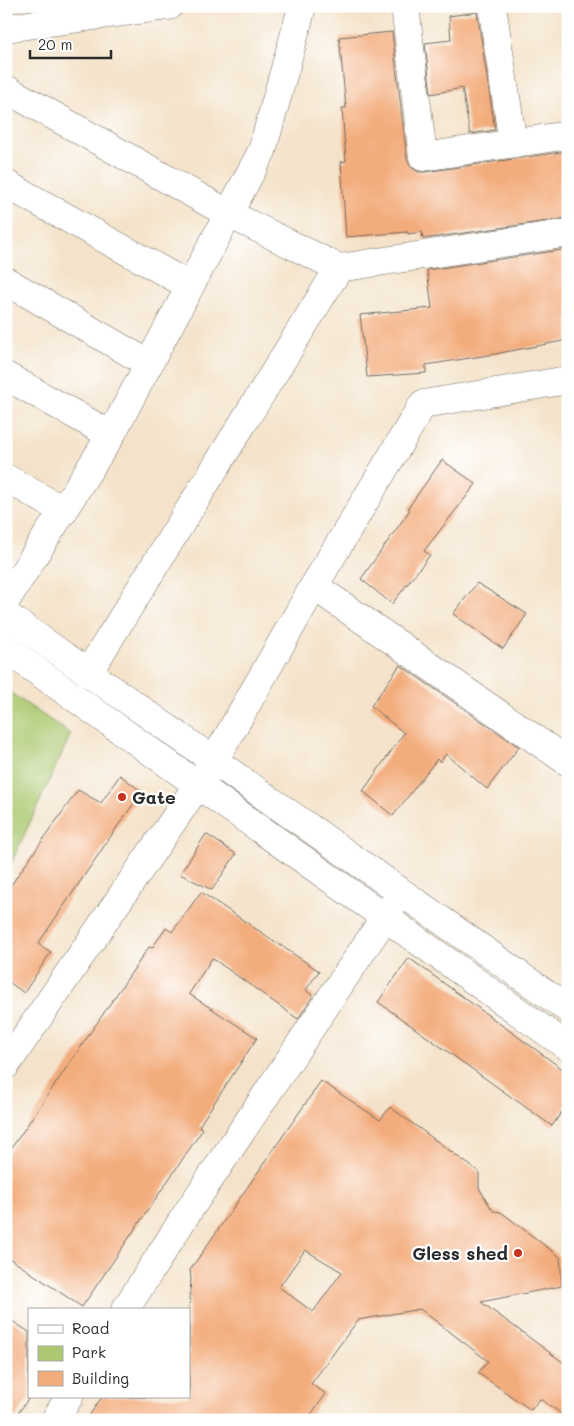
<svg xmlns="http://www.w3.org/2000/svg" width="574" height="1426" font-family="Mali,sans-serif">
	<rect width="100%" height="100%" fill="#fff"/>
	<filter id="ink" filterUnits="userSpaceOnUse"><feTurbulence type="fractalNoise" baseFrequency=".02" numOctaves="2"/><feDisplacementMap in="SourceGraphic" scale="10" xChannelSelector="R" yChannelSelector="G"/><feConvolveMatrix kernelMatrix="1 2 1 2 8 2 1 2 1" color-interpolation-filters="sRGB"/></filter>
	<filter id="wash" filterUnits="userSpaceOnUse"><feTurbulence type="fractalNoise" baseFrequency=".0096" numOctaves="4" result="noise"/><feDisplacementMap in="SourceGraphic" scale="20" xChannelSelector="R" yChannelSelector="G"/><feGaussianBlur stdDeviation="1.12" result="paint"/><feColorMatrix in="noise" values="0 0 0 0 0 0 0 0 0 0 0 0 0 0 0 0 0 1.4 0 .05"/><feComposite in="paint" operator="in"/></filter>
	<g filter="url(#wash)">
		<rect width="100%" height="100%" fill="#f4e3ca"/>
		<polygon fill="#acc971" stroke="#6c7a4e" points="6,690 71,734 8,870 6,870"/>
		<g id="blocks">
			<g fill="#f3ac7c" fill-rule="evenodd">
				<polygon points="477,12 495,130 470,134 462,88 431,94 425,43 451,40 449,16"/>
				<polygon points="392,32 407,159 411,167 418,172 425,172 568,151 568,218 423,239 422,232 408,234 408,232 346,237 341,162 346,161 342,108 346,108 339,37"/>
				<polygon points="568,249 568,340 495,354 426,365 426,373 367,377 360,315 432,308 427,270"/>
				<polygon points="442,460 476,484 424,551 430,555 392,604 361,579 410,510 408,508"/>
				<polygon points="477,583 527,614 503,649 453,614"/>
				<polygon points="400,665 519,747 487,789 446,754 440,762 437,759 393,816 363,791 404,733 371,706"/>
				<polygon points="120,775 142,792 117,827 38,944 51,952 24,993 6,980 6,892 78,790 101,803"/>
				<polygon points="206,834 236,854 212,890 180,874"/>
				<polygon points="201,892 319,971 306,990 313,996 298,1019 212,958 189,994 257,1038 199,1126 203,1129 82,1307 6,1256 6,1156 149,947 152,948 166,928 172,932"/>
				<polygon points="409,958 568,1073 568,1103 552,1126 378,1002"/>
				<path d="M321,1081L380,1120L390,1107L479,1172V1188L493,1211L501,1212L560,1257L562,1286L481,1302L568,1366V1418L540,1399L531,1410L478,1373L488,1361L420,1309L358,1320L311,1384L326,1394L307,1420H86L102,1397H189V1308L191,1279L190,1270ZM305,1250L342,1272L313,1312L279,1287Z"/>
				<polygon points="6,1317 29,1332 29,1398 13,1420 6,1420"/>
			</g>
		</g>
	</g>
	<g filter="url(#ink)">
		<use href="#blocks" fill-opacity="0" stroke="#716b63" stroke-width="1"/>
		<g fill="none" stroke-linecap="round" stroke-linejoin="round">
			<defs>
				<g id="minor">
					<polyline points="405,6 423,157 568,135"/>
					<polyline points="492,6 513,143"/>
					<polyline points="6,28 169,6"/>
					<polyline points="6,89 229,214 339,268"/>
					<polyline points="6,184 190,286"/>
					<polyline points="6,281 149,364"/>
					<polyline points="6,376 111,435"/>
					<polyline points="6,478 64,511"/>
					<polyline points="314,586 568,762"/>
					<polyline points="6,600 111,435 262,151 301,11 301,6"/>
					<polyline points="6,615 568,1009"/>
					<polyline points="6,649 568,1047"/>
					<polyline points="88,673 339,268 568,233"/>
					<polyline points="6,1065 214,761 314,586 423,404 568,380"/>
					<polyline points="125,1310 187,1213 395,902"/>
					<polyline points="55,1420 69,1397"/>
				</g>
			</defs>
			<use href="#minor" stroke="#716b63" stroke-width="29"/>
			<use href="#minor" stroke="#fff" stroke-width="28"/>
		</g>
	</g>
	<g fill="#c8321e" stroke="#fff" stroke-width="2">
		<circle cx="122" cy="797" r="5"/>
		<circle cx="518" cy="1253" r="5"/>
	</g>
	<g text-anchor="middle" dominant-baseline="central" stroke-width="4.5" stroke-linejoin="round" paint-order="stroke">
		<g font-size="18" font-weight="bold" fill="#2b2b2b" stroke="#fff" text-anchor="start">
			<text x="132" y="797">Gate</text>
			<text x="508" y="1253" text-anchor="end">Gless shed</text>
		</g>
	</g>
	<rect width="574" height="1426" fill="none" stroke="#fff" stroke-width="25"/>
	<rect x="28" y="1308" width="162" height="90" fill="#ffffff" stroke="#aaaaaa"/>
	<rect x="38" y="1325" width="25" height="8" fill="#ffffff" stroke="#aaaaaa"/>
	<text x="72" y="1334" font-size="15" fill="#2b2b2b">Road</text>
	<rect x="38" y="1346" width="25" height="15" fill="#acc971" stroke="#aaaaaa"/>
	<text x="72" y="1358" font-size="15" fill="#2b2b2b">Park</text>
	<rect x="38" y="1371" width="25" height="15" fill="#f3ac7c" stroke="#aaaaaa"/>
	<text x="72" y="1384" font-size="15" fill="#2b2b2b">Building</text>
	<path d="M30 50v8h81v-8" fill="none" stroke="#2b2b2b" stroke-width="2.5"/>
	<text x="38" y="50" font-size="15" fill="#2b2b2b" stroke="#ffffff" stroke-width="4" paint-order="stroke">20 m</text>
</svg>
